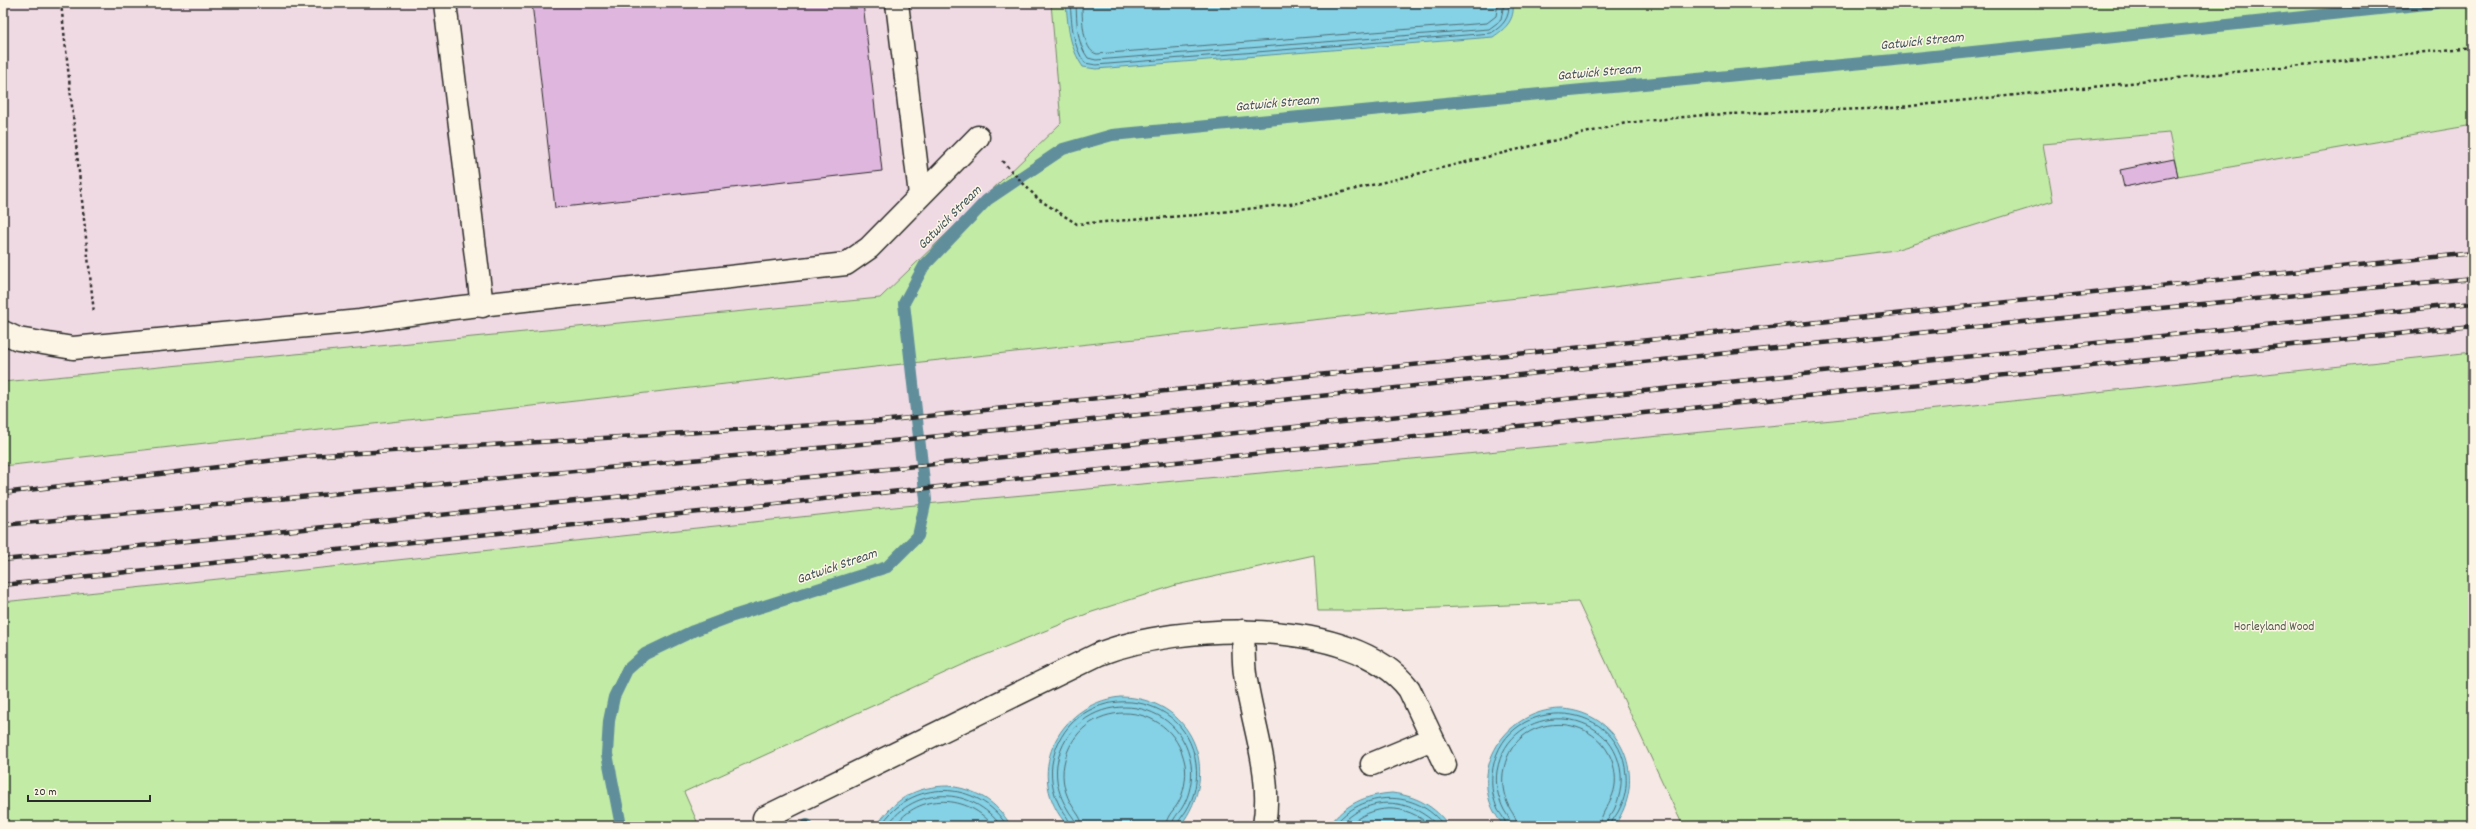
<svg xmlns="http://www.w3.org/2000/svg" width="2476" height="829" font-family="Dekko,sans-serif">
	<rect width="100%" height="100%" fill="#f6e8e4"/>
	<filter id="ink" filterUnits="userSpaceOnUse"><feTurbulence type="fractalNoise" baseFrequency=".025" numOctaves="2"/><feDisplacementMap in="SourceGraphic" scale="8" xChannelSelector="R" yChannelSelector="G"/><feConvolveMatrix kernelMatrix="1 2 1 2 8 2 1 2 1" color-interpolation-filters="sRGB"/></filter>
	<g filter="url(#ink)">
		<g fill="#efd9e2">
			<polygon points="3,3 1051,3 1061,123 877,315 3,402"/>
			<polygon points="2473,125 2473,352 1833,420 708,527 3,602 3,466 932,361 1537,296 1895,250 2053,201 2043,144 2169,133 2178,176"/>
		</g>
		<g fill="#c2eba6" stroke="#768b68">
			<polygon points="1051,3 2473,3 2473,125 2178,176 2169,133 2043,144 2053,201 1895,250 1583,291 884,366 3,466 3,382 880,298 1061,123"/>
			<polygon points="2473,352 2473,826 1683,826 1578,602 1367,611 1318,611 1314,555 1176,585 1089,613 973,660 684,792 699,826 3,826 3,602 894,507 1833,420"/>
		</g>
		<g fill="#85d1e5" stroke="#618f9b">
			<path d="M1066,3H1513C1515,20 1506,28 1493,37L1096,69L1083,67C1069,46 1068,27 1066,3Z"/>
			<path d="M1120,697C1192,697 1223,771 1180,826H1068C1023,777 1056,704 1120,697Z"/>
			<path d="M1562,709C1622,713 1649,779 1614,826H1504C1462,778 1502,709 1562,709Z"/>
			<path d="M948,786C976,789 997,802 1011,826H877C893,799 917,786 948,786Z"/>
			<path d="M1392,793C1416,796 1435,806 1449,826H1329C1345,804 1365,795 1392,793Z"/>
		</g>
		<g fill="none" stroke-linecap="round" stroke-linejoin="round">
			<g stroke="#4f6d75" stroke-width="1">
				<path d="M1070,3C1072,24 1072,45 1085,63L1096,65L1491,33C1503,26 1510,18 1509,3"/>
				<path d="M1076,3C1077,22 1076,42 1088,58L1096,60L1489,29L1501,20L1504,3"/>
				<path d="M1082,3C1082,15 1082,51 1097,54L1487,23L1496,16L1498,3"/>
				<path d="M881,826C910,778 978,779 1007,826"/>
				<path d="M887,826C915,785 972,786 1001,826"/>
				<path d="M895,826C918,792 969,794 993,826"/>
				<path d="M1071,826C1070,820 1065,815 1062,810C1054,797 1050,780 1052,764C1065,681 1185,681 1196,764C1198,779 1195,797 1186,811C1183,816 1178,820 1177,826"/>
				<path d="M1076,826C1076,819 1071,816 1068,810C1059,796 1055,780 1057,764C1071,688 1179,688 1191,764C1193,778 1190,795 1182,808C1178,814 1172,819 1172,826"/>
				<path d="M1082,826C1082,818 1077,814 1073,807C1065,795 1061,779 1064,764C1077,696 1172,696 1185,764C1187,777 1184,794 1177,805C1172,812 1166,817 1166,826"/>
				<path d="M1334,826C1361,790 1417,788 1444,826"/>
				<path d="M1340,826C1368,794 1410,797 1438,826"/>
				<path d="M1348,826C1372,804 1406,802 1430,826"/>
				<path d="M1506,826C1506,820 1501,815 1498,810C1493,799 1491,787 1492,775C1499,693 1620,694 1626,775C1627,787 1625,799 1619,810C1617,815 1611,820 1611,826"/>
				<path d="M1511,826C1511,820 1507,815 1504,810C1498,798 1495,784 1497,771C1509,699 1614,703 1621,774C1622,787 1619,799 1614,810C1611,815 1606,820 1606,826"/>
				<path d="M1517,826C1517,818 1512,813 1509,807C1503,795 1501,781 1504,768C1517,706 1608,712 1615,774C1618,800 1600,809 1600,826"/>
			</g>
			<g stroke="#618f9b" stroke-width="12">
				<polyline points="807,825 807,826"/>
				<polyline points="621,826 607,754 609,721 614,697 627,670 645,654 693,631 733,616 887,567 918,536 926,500 904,303 924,266 987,200 1063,149 1112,135 1915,58 2436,3"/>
			</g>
		</g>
		<g fill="#deb6de" stroke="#2b2b2b">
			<polygon points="532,3 863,3 882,171 555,208"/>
			<polygon points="2174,159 2178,176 2124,187 2120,170"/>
		</g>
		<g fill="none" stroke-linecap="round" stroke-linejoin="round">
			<defs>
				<g id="minor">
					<polyline points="445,3 482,306"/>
					<polyline points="897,3 920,195"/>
					<polyline points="3,332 18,339 73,348 360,321 453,308 846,264 869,248 978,137"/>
					<path d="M1243,631C1244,645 1243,660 1245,674C1252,725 1273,773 1264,826"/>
					<polyline points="1372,764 1432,739"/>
					<path d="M764,818L1099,654C1178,623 1352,615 1409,689L1445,765"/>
				</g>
			</defs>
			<use href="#minor" stroke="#2b2b2b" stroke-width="25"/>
			<g stroke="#2b2b2b" stroke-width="2.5" stroke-dasharray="3 3" stroke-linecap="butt">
				<polyline points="61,3 94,313"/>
				<polyline points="3,23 6,3"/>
				<polyline points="3,29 3,55"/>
				<polyline points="1002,161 1038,199 1077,224 1196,215 1298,203 1626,123 1704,115 1892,108 2473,47"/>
			</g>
			<use href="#minor" stroke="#fcf5e5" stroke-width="22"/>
			<defs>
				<g id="rail">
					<polyline points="3,493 309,456 881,421 2473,253"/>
					<polyline points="3,525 882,442 2109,313 2473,278"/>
					<polyline points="3,560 1653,390 2473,303"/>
					<polyline points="3,585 2473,326"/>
				</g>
			</defs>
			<use href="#rail" stroke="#2b2b2b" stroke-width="4.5"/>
			<use href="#rail" stroke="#fcf5e5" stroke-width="3" stroke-dasharray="9" stroke-linecap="butt"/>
		</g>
	</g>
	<g text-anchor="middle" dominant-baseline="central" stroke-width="3" stroke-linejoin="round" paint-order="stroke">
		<g font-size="13" fill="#515b4a" stroke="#fcf5e5">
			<text x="2274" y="627">Horleyland Wood</text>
		</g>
		<g font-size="14" font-style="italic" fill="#42545a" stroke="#fcf5e5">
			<text transform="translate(1922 42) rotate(-6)">Gatwick Stream</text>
			<text transform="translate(1599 73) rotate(-5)">Gatwick Stream</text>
			<text transform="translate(1277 104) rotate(-5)">Gatwick Stream</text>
			<text transform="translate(950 218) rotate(-45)">Gatwick Stream</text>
			<text transform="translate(837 567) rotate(-19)">Gatwick Stream</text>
		</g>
	</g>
	<rect width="2476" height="829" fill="none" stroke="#fcf5e5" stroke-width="16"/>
	<rect x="8" y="8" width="2460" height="813" fill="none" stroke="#2b2b2b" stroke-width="1.5" filter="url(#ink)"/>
	<path d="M28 795v6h122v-6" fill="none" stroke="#2b2b2b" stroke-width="2"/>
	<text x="34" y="795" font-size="12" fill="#2b2b2b" stroke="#fcf5e5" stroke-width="3" paint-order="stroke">20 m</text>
</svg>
